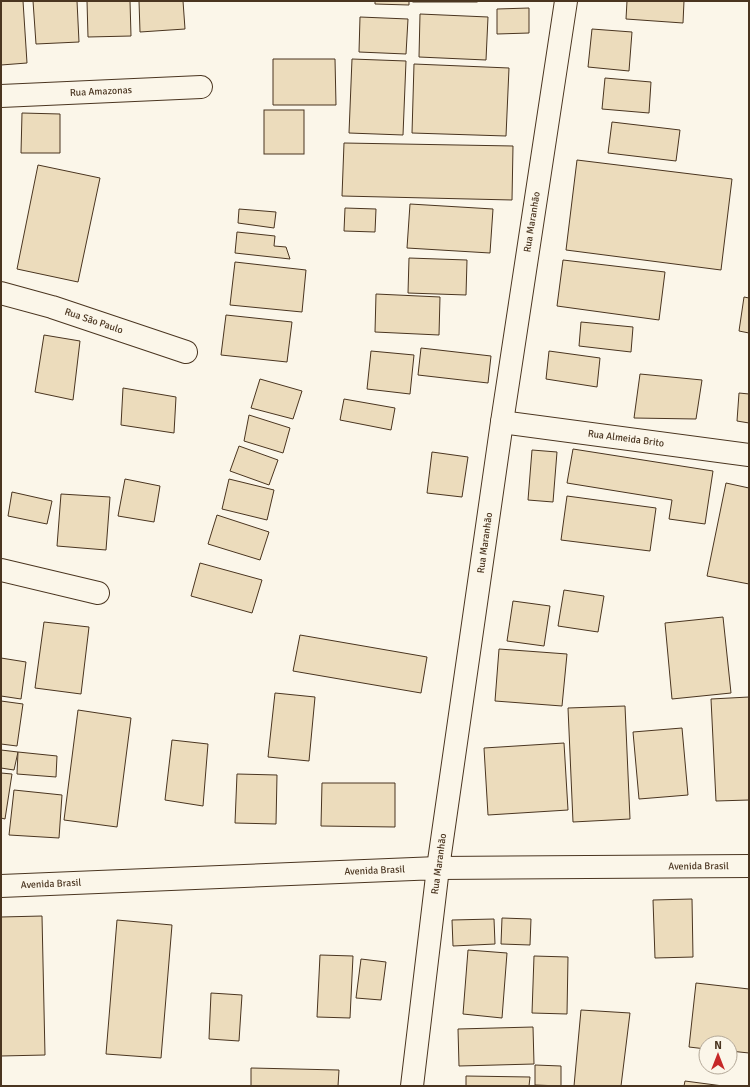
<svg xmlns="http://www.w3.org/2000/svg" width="750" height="1087" font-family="Signika,sans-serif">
	<rect width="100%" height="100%" fill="#fbf6e9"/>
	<g fill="#ecdcbc" stroke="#4a3520">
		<polygon points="1,1 23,1 27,63 1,65"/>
		<polygon points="33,1 77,1 79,42 36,44"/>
		<polygon points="87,1 130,1 131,36 88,37"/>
		<polygon points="139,1 183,1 185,29 140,32"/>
		<polygon points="375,1 409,1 409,5 375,4"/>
		<rect x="413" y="1" width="64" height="1"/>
		<polygon points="627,1 684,1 683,23 626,19"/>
		<polygon points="529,8 529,33 497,34 497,9"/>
		<polygon points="420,14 488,17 486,60 419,57"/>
		<polygon points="360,17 408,19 406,54 359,52"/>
		<polygon points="592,29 632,32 629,71 588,67"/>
		<polygon points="273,59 335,59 336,105 273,105"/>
		<polygon points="352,59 406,61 403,135 349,133"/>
		<polygon points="414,64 509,68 506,136 412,133"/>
		<polygon points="605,78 651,82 649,113 602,109"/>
		<rect x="264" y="110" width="40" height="44"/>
		<polygon points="22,113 60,114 60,153 21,153"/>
		<polygon points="612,122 680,130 676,161 608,153"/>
		<polygon points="344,143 513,146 512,200 342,196"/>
		<polygon points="577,160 732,179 721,270 566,250"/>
		<polygon points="38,165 100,178 78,282 17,269"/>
		<polygon points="410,204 493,209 490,253 407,248"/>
		<polygon points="345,208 376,209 375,232 344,231"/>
		<polygon points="239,209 276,212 274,228 238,223"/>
		<polygon points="237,232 275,236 274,246 286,247 290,259 235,253"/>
		<polygon points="409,258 467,260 466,295 408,293"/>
		<polygon points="563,260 665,272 659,320 557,306"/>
		<polygon points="235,262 306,270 302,312 230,305"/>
		<polygon points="376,294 440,297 439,335 375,332"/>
		<polygon points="744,297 749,298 749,333 739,331"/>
		<polygon points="226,315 292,322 287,362 221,355"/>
		<polygon points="581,322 633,327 631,352 579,346"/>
		<polygon points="44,335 80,341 73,400 35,392"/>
		<polygon points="421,348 491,356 488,383 418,375"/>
		<polygon points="371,351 414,355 410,394 367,389"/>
		<polygon points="549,351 600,358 597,387 546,379"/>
		<polygon points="640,374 702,380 696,419 634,418"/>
		<polygon points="260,379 302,391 293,419 251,408"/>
		<polygon points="123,388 176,397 174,433 121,425"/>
		<polygon points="739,393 749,394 749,423 737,421"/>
		<polygon points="344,399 395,408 391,430 340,420"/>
		<polygon points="249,415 290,428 283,453 244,441"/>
		<polygon points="239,446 278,460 269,485 230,471"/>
		<polygon points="573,449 713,471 705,524 669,519 672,500 567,483"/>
		<polygon points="532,450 557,452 553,502 528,500"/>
		<polygon points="432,452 468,457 462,497 427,493"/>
		<polygon points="125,479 160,486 154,522 118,516"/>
		<polygon points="229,479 274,490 267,520 222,509"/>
		<polygon points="726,483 749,488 749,584 707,576"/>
		<polygon points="12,492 52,501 47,524 8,516"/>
		<polygon points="61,494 110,497 106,550 57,546"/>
		<polygon points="567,496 656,508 650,551 561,540"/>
		<polygon points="217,515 269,532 260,560 208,544"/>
		<polygon points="200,563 262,580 252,613 191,596"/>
		<polygon points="564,590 604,596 598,632 558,626"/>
		<polygon points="513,601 550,606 544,646 507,641"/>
		<polygon points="723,617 731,693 672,699 665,623"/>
		<polygon points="44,622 89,627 81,694 35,688"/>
		<polygon points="300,635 427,657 421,693 293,671"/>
		<polygon points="499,649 567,654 562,706 495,701"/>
		<polygon points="1,658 26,662 21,699 1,696"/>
		<polygon points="275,693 315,697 309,761 268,757"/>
		<polygon points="749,697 749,800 716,801 711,699"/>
		<polygon points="1,701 23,704 17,746 1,744"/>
		<polygon points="625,706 630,819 573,822 568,708"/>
		<polygon points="78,710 131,718 117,827 64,820"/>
		<polygon points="682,728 688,795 639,799 633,732"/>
		<polygon points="172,740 208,744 203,806 165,800"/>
		<polygon points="564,743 568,810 488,815 484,748"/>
		<polygon points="1,750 18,752 14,770 1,768"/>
		<polygon points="18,752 57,756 56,777 17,774"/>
		<polygon points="1,773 12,774 5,819 1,818"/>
		<polygon points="237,774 277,775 276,824 235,823"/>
		<polygon points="322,783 395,783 395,827 321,826"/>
		<polygon points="14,790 62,795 59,838 9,835"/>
		<polygon points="692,899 693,957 655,958 653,900"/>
		<polygon points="42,916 45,1055 1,1056 1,917"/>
		<polygon points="502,918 531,919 530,945 501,944"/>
		<polygon points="494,919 495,944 453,946 452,920"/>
		<polygon points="117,920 172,925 161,1058 106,1054"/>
		<polygon points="468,950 507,953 502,1018 463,1014"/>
		<polygon points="320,955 353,956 350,1018 317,1017"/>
		<polygon points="534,956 568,957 567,1014 532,1013"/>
		<polygon points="361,959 386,962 381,1000 356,998"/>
		<polygon points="696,983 749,989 749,1053 730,1051 730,1043 706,1043 706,1049 689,1047"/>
		<polygon points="211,993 242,995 239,1041 209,1039"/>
		<polygon points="581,1010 630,1013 621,1086 574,1086"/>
		<polygon points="533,1027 534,1064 459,1066 458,1029"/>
		<polygon points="535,1065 561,1066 561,1086 535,1085"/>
		<polygon points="251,1068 339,1070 338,1086 251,1086"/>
		<polygon points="466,1076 530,1077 529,1086 466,1086"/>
		<polygon points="685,1081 723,1086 684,1086"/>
	</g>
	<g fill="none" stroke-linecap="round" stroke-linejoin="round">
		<defs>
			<g id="minor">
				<path id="s1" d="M566,1L502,422L438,868L749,866"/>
				<path id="s2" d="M1,96L201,87"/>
				<path id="s3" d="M1,293L52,307L186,352"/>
				<path id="s4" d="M502,422L749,455"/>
				<polyline points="1,570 98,593"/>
			</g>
			<g id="tertiary">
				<path id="s5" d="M1,886L438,868L412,1086"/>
			</g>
		</defs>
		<use href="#minor" stroke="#4a3520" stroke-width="24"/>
		<use href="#tertiary" stroke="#4a3520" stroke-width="24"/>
		<use href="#minor" stroke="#fbf6e9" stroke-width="22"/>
		<use href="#tertiary" stroke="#fbf6e9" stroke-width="22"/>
	</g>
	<g text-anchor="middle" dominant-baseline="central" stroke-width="3" stroke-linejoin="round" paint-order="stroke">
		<g font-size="10" fill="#4a3520" stroke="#fbf6e9">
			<text stroke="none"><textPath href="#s2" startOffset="100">Rua Amazonas</textPath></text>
			<text transform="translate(532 222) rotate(-81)">Rua Maranhão</text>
			<text stroke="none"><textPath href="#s3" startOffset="97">Rua São Paulo</textPath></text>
			<text stroke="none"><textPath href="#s4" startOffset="125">Rua Almeida Brito</textPath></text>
			<text transform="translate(485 543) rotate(-82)">Rua Maranhão</text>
			<text transform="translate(439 864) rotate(-82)">Rua Maranhão</text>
			<text stroke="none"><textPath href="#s1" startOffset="1137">Avenida Brasil</textPath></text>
			<text stroke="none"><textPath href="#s5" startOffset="374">Avenida Brasil</textPath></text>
			<text stroke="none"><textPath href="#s5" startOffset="50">Avenida Brasil</textPath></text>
		</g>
	</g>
	<rect width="750" height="1087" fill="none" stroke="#4a3520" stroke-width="4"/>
	<g transform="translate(718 1055)"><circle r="19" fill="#fbf6e9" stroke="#b4a999"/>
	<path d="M0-3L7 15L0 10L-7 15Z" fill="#c62828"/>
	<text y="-6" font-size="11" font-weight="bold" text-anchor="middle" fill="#4a3520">N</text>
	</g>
</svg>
